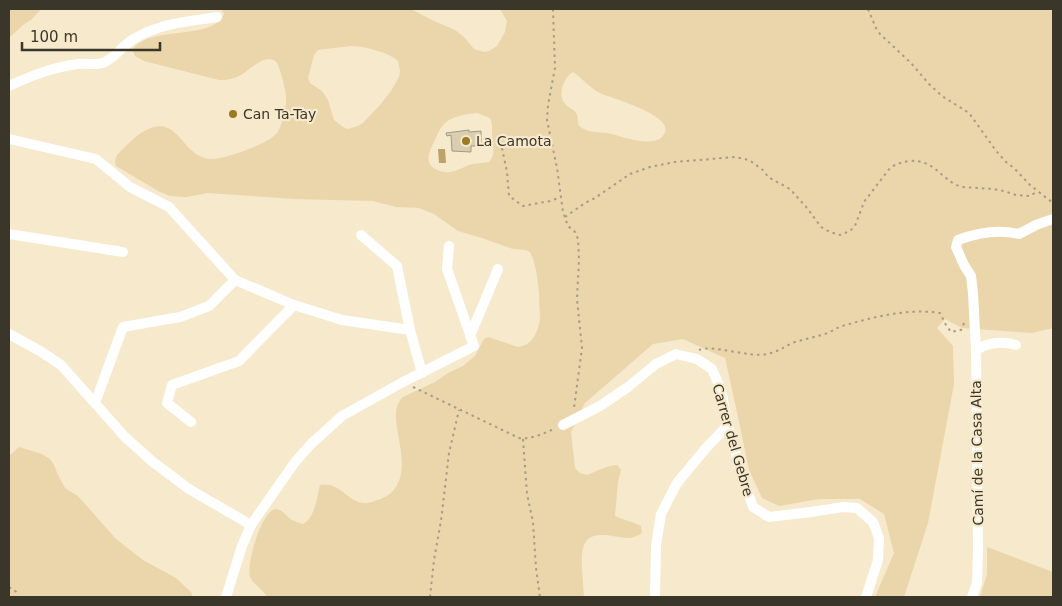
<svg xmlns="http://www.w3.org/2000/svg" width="1062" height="606" font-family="'DejaVu Sans',sans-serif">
	<rect width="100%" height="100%" fill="#f6e9cc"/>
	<g fill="#ead6aa" fill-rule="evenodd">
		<polygon points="9,9 41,9 32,19 23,25 9,38"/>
		<path d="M221,9H411L434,21L455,30L464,37L474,49L484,52L489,51L497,46L505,32L507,21L500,9H1053V328L1032,333L962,328L945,319L937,328L953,346L954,384L928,523L904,597H875L894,553L884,514L860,499H819L779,506L762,498L749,470L737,412L725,358L683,339L653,344L585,403L571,432L575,468L580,473L587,475C597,471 605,466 617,465L621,470L618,482L615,516C624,520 633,522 641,526L642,533C632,540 625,538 613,536C583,531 581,545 582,570C583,579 583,588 584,597H267C263,589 253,584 250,577C246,565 262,507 277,509C283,510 287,517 292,520C296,522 300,523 303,524C315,518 317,497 320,485C341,481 348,504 366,503C371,503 376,500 381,499C387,496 392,493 396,487C414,458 383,415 403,397L435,382L448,373L463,366L475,356L484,339L488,337L518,347C525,346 530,343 534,337C543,321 539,311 539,294C538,281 536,263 530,252L526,250L513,249L482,238L458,231L434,214L419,208L396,207L373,201L295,199L208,193L186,197L170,196L160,192L116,166C113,157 119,153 125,147C135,137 152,121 168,128C175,131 182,140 187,146C194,153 200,158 210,159C224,160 268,144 277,133C282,127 287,104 286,96C286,90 280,68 277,63C268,51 249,70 241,75C234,79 227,80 219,80L144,61L135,56L133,50C146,25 214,41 224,14ZM350,46C364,46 388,52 398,61L400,71L399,77L391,91L380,105L363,123L358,126L348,129L343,127L334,120L328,100L322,91L310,83L308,78L314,55L318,50ZM573,72C583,79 590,88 600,93C613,99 671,114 665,132C659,151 620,136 608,133C599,132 590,133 582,128C576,125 579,120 577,115C575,109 569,108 566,105C556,96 564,77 573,72ZM477,113L490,118C493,124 492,128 492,134C492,145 497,153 489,162C484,163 479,163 473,164C463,166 455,174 444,172C423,168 427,155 435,140C437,135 440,128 444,124C452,116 466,114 477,113Z"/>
		<polygon points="19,447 42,454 50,459 54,465 58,475 65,488 78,496 116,539 143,560 176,578 191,592 193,597 9,597 9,456"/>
		<polygon points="987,547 1053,572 1053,597 980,597 987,574"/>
	</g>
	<polygon fill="#bca36a" points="438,149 445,149 446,163 439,163"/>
	<polygon fill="#daceb2" stroke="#a5997e" points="469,130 469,132 481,131 481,146 471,146 471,152 452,151 451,135 447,136 446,133"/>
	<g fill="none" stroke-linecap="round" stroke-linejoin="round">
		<g stroke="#a69c87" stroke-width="2" stroke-dasharray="2.5 4" stroke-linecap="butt">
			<polyline points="553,9 555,68 548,105 547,120 557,168 563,212 568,226 575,232 578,239 579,260 577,299 582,348 574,408"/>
			<polyline points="868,9 876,28 880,34 911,63 929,84 942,96 969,113 997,152 1006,162 1014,168 1030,185 1053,203"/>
			<polyline points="502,148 507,172 509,196 523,206 550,201 561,197"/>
			<path d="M565,217L585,203L595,198L630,174L650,167L675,162L735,157L745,159L752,162L764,171L768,177L790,189L807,208L821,227L830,232L840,235L850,231L855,226L864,202L890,168C896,164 902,162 909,161C936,159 941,181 962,187L993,189L1004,191L1016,195L1030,196L1038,191"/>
			<path d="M699,350C711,344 750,358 767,354C778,352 785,346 795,342C805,339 815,337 825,334C831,332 836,328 842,326C874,317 907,308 940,313L946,325L951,332L961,330L965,321"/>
			<path d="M413,387L519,438C531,440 544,433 554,429"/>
			<polyline points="523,439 527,494 533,522 536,568 540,597"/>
			<polyline points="9,587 18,593"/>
			<polyline points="430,597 434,560 441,521 449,453 459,410"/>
		</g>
		<g stroke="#fff" stroke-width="10">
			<path d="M9,86C31,76 53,67 78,64C87,63 97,66 105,62C114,58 123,46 132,40C159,23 186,22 217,17"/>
			<polyline points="9,139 96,159 130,187 169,207 235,280 294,305 342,320 410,330"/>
			<polyline points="9,234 123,252"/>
			<polyline points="361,235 397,266 410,330 422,373"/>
			<polyline points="9,334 40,351 61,365 125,437 153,462 189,489 251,525"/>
			<polyline points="470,336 498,269"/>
			<path d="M976,350L973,293L971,276L964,265L956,247L958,240C979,232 998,229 1019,234L1036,225L1053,219"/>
			<polyline points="95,403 123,327 180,317 209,306 235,280"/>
			<polyline points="191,422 167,403 172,385 239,361 294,305"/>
			<polyline points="563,425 600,406 628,387 656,364 676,354 697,359 712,369 721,390 728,425 740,469 753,507 769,517 811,512 843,507 857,508 873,522 879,538 878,560 866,597"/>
			<polyline points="226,597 242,546 251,525 295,462 311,444 342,416 403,382 474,346 447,269 449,246"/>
			<polyline points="655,597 656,546 661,514 677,483 706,448 728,425"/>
			<path d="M972,597L977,583L978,552L976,350C989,342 1002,341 1016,345"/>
		</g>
	</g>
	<g fill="#9c7a24" stroke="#f6e9cc" stroke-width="2">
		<circle cx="233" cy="114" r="5"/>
		<circle cx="466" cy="141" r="5"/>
	</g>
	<g text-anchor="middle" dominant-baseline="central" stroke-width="4.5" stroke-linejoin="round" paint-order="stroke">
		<g font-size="14" fill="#3b362a" stroke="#f6e9cc" text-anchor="start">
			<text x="243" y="114">Can Ta-Tay</text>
			<text x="476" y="141">La Camota</text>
		</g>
		<g font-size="14" fill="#3b362a" stroke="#f6e9cc">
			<text transform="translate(733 440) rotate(74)">Carrer del Gebre</text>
			<text transform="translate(977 453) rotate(-91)">Camí de la Casa Alta</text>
		</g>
	</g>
	<rect width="1062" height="606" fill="none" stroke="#3b362a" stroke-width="20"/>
	<path d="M22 42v8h138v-8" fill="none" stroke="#3b362a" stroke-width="2.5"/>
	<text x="30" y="42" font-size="15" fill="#3b362a" stroke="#f6e9cc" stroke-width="4" paint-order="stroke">100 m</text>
</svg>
